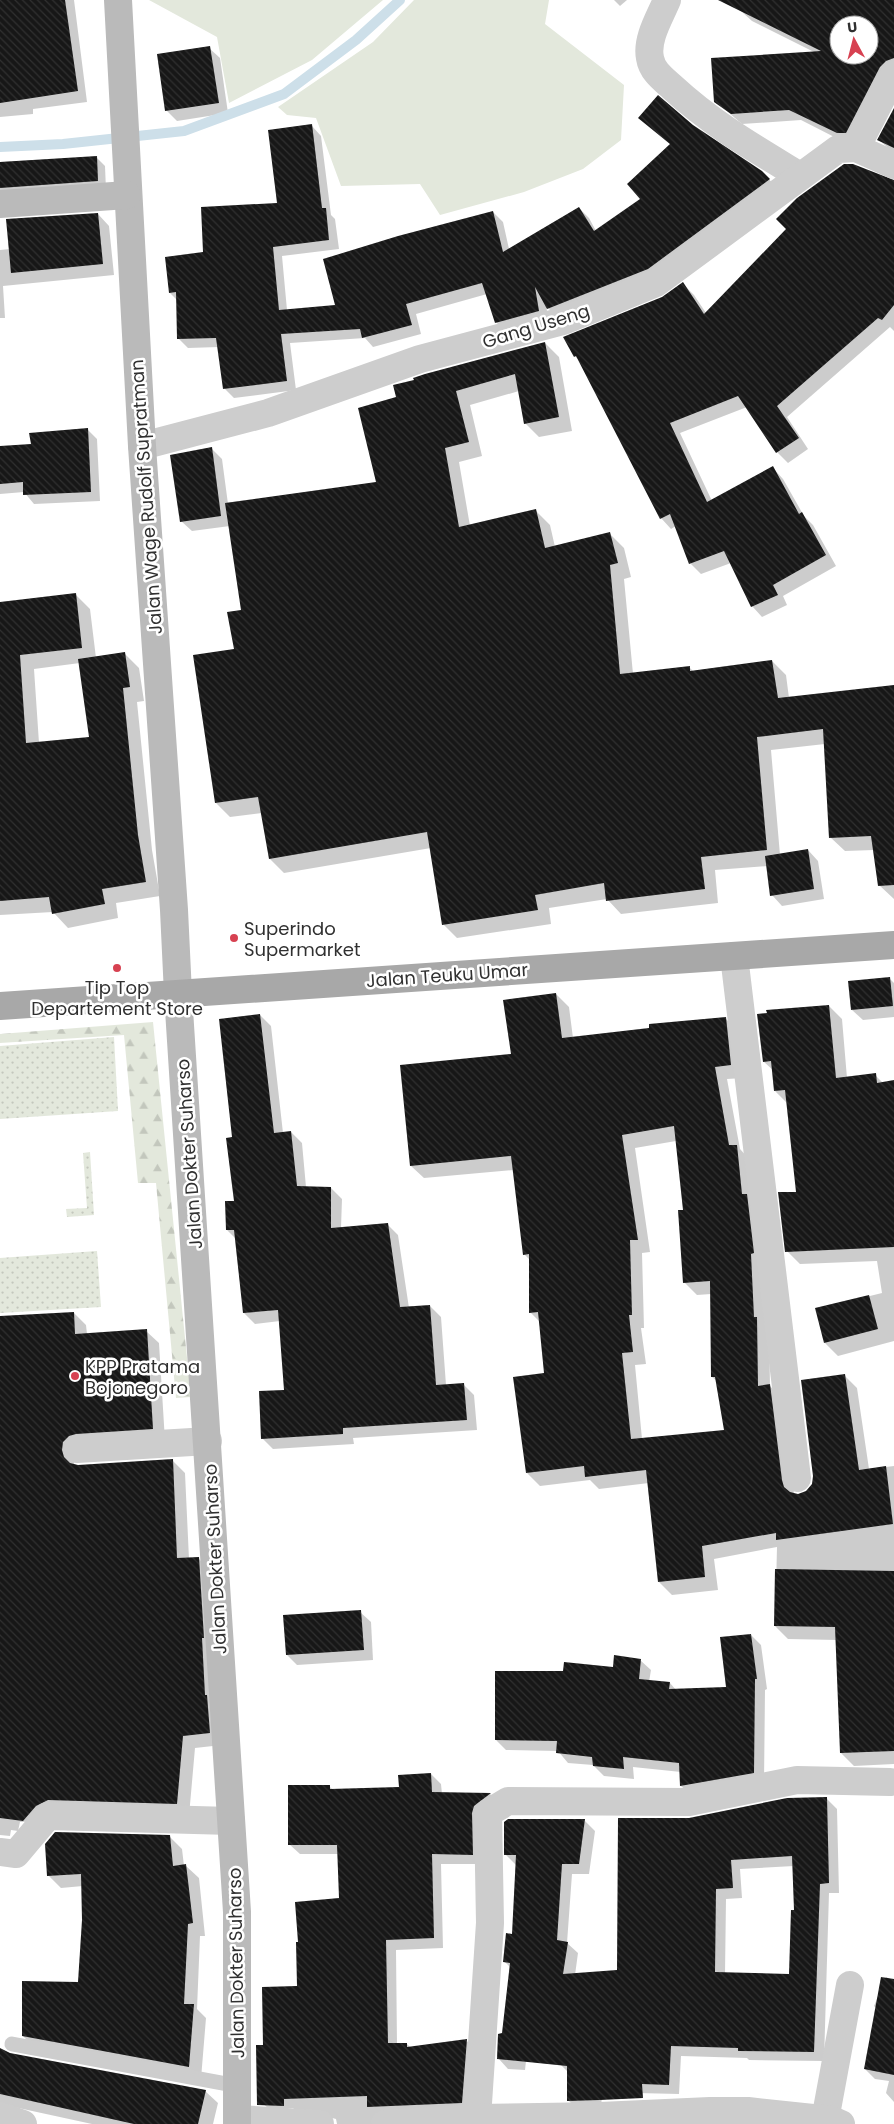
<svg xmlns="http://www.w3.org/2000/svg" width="894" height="2124" font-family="Poppins,sans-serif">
	<defs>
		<pattern id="forest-firs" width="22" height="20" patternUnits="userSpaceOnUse" patternTransform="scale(1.25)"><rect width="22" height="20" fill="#e3e8dc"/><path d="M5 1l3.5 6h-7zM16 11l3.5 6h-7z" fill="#c3c7bd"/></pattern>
		<pattern id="garden-dots" width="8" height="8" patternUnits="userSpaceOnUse" patternTransform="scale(1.25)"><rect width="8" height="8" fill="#e3e8dc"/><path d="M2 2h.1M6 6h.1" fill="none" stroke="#c3c7bd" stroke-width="1.8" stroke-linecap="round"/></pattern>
		<pattern id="building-back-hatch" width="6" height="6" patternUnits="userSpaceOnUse" patternTransform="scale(1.25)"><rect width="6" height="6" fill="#171717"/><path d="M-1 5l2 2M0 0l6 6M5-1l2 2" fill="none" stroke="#303030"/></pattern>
	</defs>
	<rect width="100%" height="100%" fill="#fff"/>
	<g fill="#e3e8dc">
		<polygon points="149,0 383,0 312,60 229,103 217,37"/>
		<polygon points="414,0 549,0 545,24 624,85 621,140 583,169 524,192 440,215 420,184 341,186 316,118 287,115 278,107 373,42"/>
	</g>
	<polygon fill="url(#forest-firs)" points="153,1022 191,1397 176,1398 156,1183 138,1183 124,1035 0,1043 0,1034"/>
	<g fill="url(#garden-dots)">
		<polygon points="114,1037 118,1111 0,1119 0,1046"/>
		<polygon points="90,1152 94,1215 67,1217 66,1209 87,1208 83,1153"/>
		<polygon points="97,1251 101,1307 0,1313 0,1258"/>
	</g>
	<g fill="#0003" fill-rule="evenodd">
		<polygon points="0,0 74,0 87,102 33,109 33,114 0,117"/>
		<polygon points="614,0 627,0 620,6"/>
		<path d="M746,0H894V67L848,144L801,120L742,124L715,101L816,53L752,21L741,11ZM839,25H869V55H839Z"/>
		<polygon points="209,48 220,58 228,113 177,121 166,110"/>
		<polygon points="894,110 894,153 879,140"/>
		<polygon points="640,118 692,126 762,172 779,190 658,279 558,318 546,306 549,321 506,332 496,322 487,294 416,314 421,334 373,347 365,338 290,343 296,390 234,398 225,389 219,347 188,348 178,338 177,300 170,293 204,254 278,205 312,126 321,136 331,215 335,219 339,249 282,256 287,310 336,307 493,212 503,222 509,249 579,208 589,218 596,231 642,199 671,145"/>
		<polygon points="96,157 105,166 106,190 0,196 0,162"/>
		<polygon points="894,182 894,331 890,327 787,417 808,449 788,463 777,452 747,407 680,433 712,501 773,468 783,479 804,516 813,525 836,566 783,596 787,605 762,617 752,606 731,563 701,574 690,563 676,526 671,529 661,518 581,362 575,356 683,284 694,295 706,313"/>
		<polygon points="98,214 109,226 114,275 3,286 5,318 0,318 0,250 10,249"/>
		<polygon points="545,343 559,357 572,431 539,437 525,423 519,391 470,405 482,456 459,462 470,526 535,510 550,525 555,547 610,534 624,548 631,577 624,579 633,674 689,667 694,672 772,661 786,675 789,698 894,717 894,899 879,885 874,850 845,851 830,837 825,744 771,750 780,855 808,850 818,861 824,899 782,906 772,895 768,866 715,870 718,903 621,914 607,899 549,908 551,924 457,938 443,924 431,848 284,873 270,859 262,813 230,817 216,803 195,656 235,650 242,611 230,526 192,531 181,521 212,449 222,459 228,504 378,483 398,398"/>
		<polygon points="87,429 97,439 100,501 34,504 24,492 0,494 0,447 33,445"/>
		<path d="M76,595L90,609L96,658L125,654L139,668L144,701L137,702L152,850L160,896L116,903L118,918L68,928L53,912L0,915V603ZM80,663L90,738L39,743L34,669Z"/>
		<polygon points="889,978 894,983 894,1017 863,1020 852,1010"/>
		<path d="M556,994L569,1007L573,1038L651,1030L725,1018L738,1031L744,1078L727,1079L740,1149L749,1159L769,1331L770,1386L782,1399L794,1494L799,1495L808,1491L812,1485L844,1375L857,1388L869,1469L894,1466V1764L854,1766L841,1753L837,1640L788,1639L775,1626L777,1547L714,1559L718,1590L672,1595L659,1582L649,1483L599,1489L590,1480L540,1486L527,1473L545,1374L540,1322L530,1312V1260L524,1254L514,1170L424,1178L411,1166L512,1055ZM676,1141L684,1211V1282L697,1295L711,1294L712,1377L717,1381L725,1431L642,1439L635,1365L646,1364L641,1328H644L642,1253L650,1252L635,1148Z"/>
		<polygon points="829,1006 842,1019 847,1078 875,1075 883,1083 894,1081 894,1341 838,1356 825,1343 817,1309 882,1293 877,1261 800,1264 787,1251 798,1193 787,1103 775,1091 774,1071 764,1062"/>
		<polygon points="260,1015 271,1026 283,1133 291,1132 302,1143 306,1187 331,1188 342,1199 341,1228 387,1224 398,1235 409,1308 430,1306 441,1317 446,1385 463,1384 474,1395 477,1430 353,1438 354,1444 273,1449 262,1438 285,1391 280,1321 255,1324 244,1313 236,1239 227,1230 235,1202 234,1138"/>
		<polygon points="74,1313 86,1325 87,1334 146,1331 159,1343 165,1441 75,1454 74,1464 78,1466 172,1460 185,1473 189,1559 198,1558 211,1571 222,1745 195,1748 189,1816 20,1822 18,1831 11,1830 10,1836 0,1835 0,1317"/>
		<polygon points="360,1612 371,1622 373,1660 297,1665 287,1655"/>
		<polygon points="751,1635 761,1645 767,1689 765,1690 764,1783 692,1796 681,1786 681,1772 633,1767 634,1779 604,1776 593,1765 568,1763 558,1751 506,1750 496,1740 564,1673 614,1668 640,1660 651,1670 649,1682 670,1683 676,1690 728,1689"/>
		<polygon points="431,1774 441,1784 442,1794 490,1794 500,1804 483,1864 441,1864 443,1948 396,1950 397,2044 407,2044 411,2048 466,2040 476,2050 472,2113 384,2124 337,2124 336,2119 332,2118 301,2116 293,2108 269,2109 258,2099 265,2046 299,1987 299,1943 340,1899 338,1854 300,1854 289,1844 329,1786 333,1790 400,1788"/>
		<path d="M827,1799L837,1809L839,1893H829L824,2061L749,2060L747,2058L681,2056L679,2094L636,2093L606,2028L601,2110H578L568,2100V2072L561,2065L515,1972L504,1961L513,1935L516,1865L506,1855L585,1821L595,1831L589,1874H572L567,1943L578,1953L575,1975L618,1972L689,1819ZM794,1866L795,1911L790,1975L725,1974L726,1899L742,1898L740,1869Z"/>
		<polygon points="169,1836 182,1849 184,1866 186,1866 199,1878 205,1936 200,1936 197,2009 206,2018 201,2079 36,2049 23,2036 80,1983 83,1920 83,1886 61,1888 48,1875"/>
		<polygon points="886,1977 894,1981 894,2102 886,2093 889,2081 875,2079 865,2069 876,2008 874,2006"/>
		<polygon points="528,2043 525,2070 508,2069 498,2058"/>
		<polygon points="0,2049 10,2054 205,2091 218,2103 213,2124 92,2124 0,2104"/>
	</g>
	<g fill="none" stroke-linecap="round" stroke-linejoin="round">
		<polyline stroke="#cddfe9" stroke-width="10" points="0,147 63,144 184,131 284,94 356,40 400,0"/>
	</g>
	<g fill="url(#building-back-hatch)" fill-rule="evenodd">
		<polygon points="0,0 65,0 78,91 0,103"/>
		<path d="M718,0H894V58L886,61L880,67L846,133H837L789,110L731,114L714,102L711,58L821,51ZM839,25H869V55H839Z"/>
		<polygon points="210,46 219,103 165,111 157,54"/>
		<polygon points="658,95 693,125 762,171 770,179 648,269 547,309 535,287 539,311 495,323 482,283 406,304 412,325 362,338 360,329 281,334 287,381 223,389 216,338 177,339 176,292 169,293 165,257 203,252 201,207 277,203 268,130 312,124 322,208 326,208 329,240 273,247 279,310 335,305 323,259 398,236 493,211 503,252 579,207 594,231 640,199 627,184 670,144 638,118"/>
		<polygon points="894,108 894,148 877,140"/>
		<polygon points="97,156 98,181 0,188 0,162"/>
		<polygon points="844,164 853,164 894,180 894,305 882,320 878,318 777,406 799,438 776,453 738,396 670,423 707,502 773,466 799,514 802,512 826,555 773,585 778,595 751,607 724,551 689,564 670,514 660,519 576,356 574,357 563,337 662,297 683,282 704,314 786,229 776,219 797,198"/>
		<polygon points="98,213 103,264 11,273 6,219"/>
		<polygon points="545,342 559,417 524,424 515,374 456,391 469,442 445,448 459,527 536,509 545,548 610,532 618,563 610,565 620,674 690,666 690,671 772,660 778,698 894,685 894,885 878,886 871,836 829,838 823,729 757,737 767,850 701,857 705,889 606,901 604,883 535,895 538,910 442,925 427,832 269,859 258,797 215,803 193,655 234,649 227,612 241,610 225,503 376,482 358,408 396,397 393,385 414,380 413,378 425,374"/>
		<polygon points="88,428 91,492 23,495 23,482 0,484 0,446 31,444 29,433"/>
		<polygon points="212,447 221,516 180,522 170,455"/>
		<polygon points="76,593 82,648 20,655 26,743 89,737 78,659 125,652 130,687 123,688 138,835 146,882 102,889 105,904 52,914 49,897 0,901 0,602"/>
		<polygon points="808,849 814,889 770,896 765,856"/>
		<polygon points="890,977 893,1006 851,1010 848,981"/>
		<path d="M556,993L562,1038L649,1028V1024L726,1017L731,1065L715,1067L729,1145H737L742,1194H747L754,1253L751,1254L754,1317H757L758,1386L770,1384L782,1480L784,1487L790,1492L798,1494L806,1491L812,1484L813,1476L801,1380L845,1374L859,1470L886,1466L893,1524L776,1540V1533L702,1546L705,1577L658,1582L646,1470L585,1477L584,1466L526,1473L513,1377L544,1373L538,1312L529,1313V1254L523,1255L511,1156L410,1166L400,1065L511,1054L503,1000ZM674,1126L683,1210H678L683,1283L710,1281L711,1377H715L724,1430L631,1439L622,1353L633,1352L629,1315H632L630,1240H638L622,1135Z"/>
		<polygon points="829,1005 836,1078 876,1073 877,1083 894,1080 894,1247 785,1252 778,1192 796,1192 785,1090 774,1091 771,1061 763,1062 757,1014 767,1013 766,1010"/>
		<polygon points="260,1014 274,1133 291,1131 297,1186 331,1187 331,1228 388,1223 400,1307 430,1305 436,1385 464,1383 467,1420 343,1428 343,1434 261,1439 259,1391 284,1390 278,1310 243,1313 234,1230 226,1230 225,1201 234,1201 226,1138 232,1137 219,1019"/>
		<polygon points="869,1295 878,1329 824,1343 815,1308"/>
		<polygon points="74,1312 75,1334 147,1329 153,1429 76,1434 69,1436 63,1442 62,1450 64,1457 70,1463 78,1465 173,1459 177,1558 199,1557 204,1638 202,1638 205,1695 207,1695 210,1733 183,1736 177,1804 48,1800 36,1806 23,1821 0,1818 0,1316"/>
		<polygon points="775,1569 894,1571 894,1751 840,1753 835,1627 774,1626"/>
		<polygon points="361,1610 364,1650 286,1655 283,1615"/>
		<polygon points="751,1634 757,1679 755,1679 754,1773 680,1786 679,1763 623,1757 624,1769 593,1766 592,1757 556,1753 557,1741 495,1740 495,1671 563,1671 564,1662 613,1667 614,1655 641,1659 639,1679 670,1682 669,1689 726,1687 720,1637"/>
		<polygon points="431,1773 432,1792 491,1793 474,1806 472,1813 473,1855 432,1854 434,1938 386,1940 388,2043 407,2043 407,2047 467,2039 462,2103 367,2107 367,2096 284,2099 284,2106 257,2105 256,2045 263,2045 262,1987 297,1986 296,1942 298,1942 295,1902 339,1898 337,1845 288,1845 288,1785 330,1785 330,1789 399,1787 398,1775"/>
		<path d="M827,1797L829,1883L820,1884L814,2052L738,2051V2048L671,2046L669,2085L642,2084L643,2098L600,2100L567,2101V2066L497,2059L498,2034L502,2033L510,1963L503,1962L506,1933L512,1934L516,1855H504V1822L508,1819H585L579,1864H562L557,1940L568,1942L563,1974L617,1970L618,1818H689L787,1798ZM792,1856L794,1910H791L789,1974L715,1972L716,1889L733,1888L731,1860Z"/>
		<polygon points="55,1832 170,1835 173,1866 186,1864 193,1923 188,1924 184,2004 194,2004 189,2067 22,2036 22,1981 78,1982 82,1920 81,1874 47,1876 45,1844"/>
		<polygon points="881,1977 894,1979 894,2075 864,2069"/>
		<polygon points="0,2048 10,2053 206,2090 198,2124 134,2124 0,2094"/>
	</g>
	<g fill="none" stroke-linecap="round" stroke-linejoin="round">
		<polyline stroke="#cdcdcd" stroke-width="15" points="12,2044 238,2086"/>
		<g stroke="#cdcdcd" stroke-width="28">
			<path d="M667,0C660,17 646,39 650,58C652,71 663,79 672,87C712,124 754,148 800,176"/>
			<polyline points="856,148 894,74"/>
			<polyline points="142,446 268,413 420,359 563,321 656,283 838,149 856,148 894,165"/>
			<polyline points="734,956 797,1478"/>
			<polyline points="77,1449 208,1441"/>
			<polyline points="0,1852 16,1854 48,1816 231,1821"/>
			<polyline points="0,2116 23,2124"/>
			<polyline points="477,2118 490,1923 488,1813 508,1801 689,1802 797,1780 890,1782"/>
			<polyline points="238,2119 320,2124"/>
			<polyline points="825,2120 850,1985"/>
			<polyline points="385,2124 477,2118 600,2116 710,2111 748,2111 832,2120 841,2124"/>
		</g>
		<g stroke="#bababa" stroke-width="28">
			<polyline points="118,0 142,446 174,910 178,994 237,1912 237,2124"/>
			<polyline points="0,204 127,195"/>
		</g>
		<polyline stroke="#a8a8a8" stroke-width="28" points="0,1006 894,945"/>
	</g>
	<g fill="#d74151" stroke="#fff" stroke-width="2">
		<circle cx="234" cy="938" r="5"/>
		<circle cx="117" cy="968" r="5"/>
		<circle cx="75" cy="1376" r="5"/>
	</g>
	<g text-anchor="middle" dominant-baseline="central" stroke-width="5" stroke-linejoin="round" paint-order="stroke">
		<g font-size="18" fill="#303030" stroke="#fff">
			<text transform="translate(536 326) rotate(-17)">Gang Useng</text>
			<text transform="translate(146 497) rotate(-94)">Jalan Wage Rudolf Supratman</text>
			<text transform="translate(447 975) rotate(-4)">Jalan Teuku Umar</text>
			<text transform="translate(189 1154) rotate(-94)">Jalan Dokter Suharso</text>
			<text transform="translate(215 1559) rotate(-93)">Jalan Dokter Suharso</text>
			<text transform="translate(236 1963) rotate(-91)">Jalan Dokter Suharso</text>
		</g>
		<g font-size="18" fill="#303030" stroke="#fff" text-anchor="start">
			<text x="244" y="928">Superindo<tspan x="244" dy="21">Supermarket</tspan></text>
			<text x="117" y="987" text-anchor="middle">Tip Top<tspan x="117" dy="21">Departement Store</tspan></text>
			<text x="85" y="1366">KPP Pratama<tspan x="85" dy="21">Bojonegoro</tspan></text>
		</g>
	</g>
	<g transform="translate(854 40) rotate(353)"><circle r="24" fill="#ffffff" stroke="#acacac"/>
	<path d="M0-4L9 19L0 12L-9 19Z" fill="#d74151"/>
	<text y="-8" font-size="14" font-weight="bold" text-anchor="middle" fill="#303030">U</text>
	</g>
</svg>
